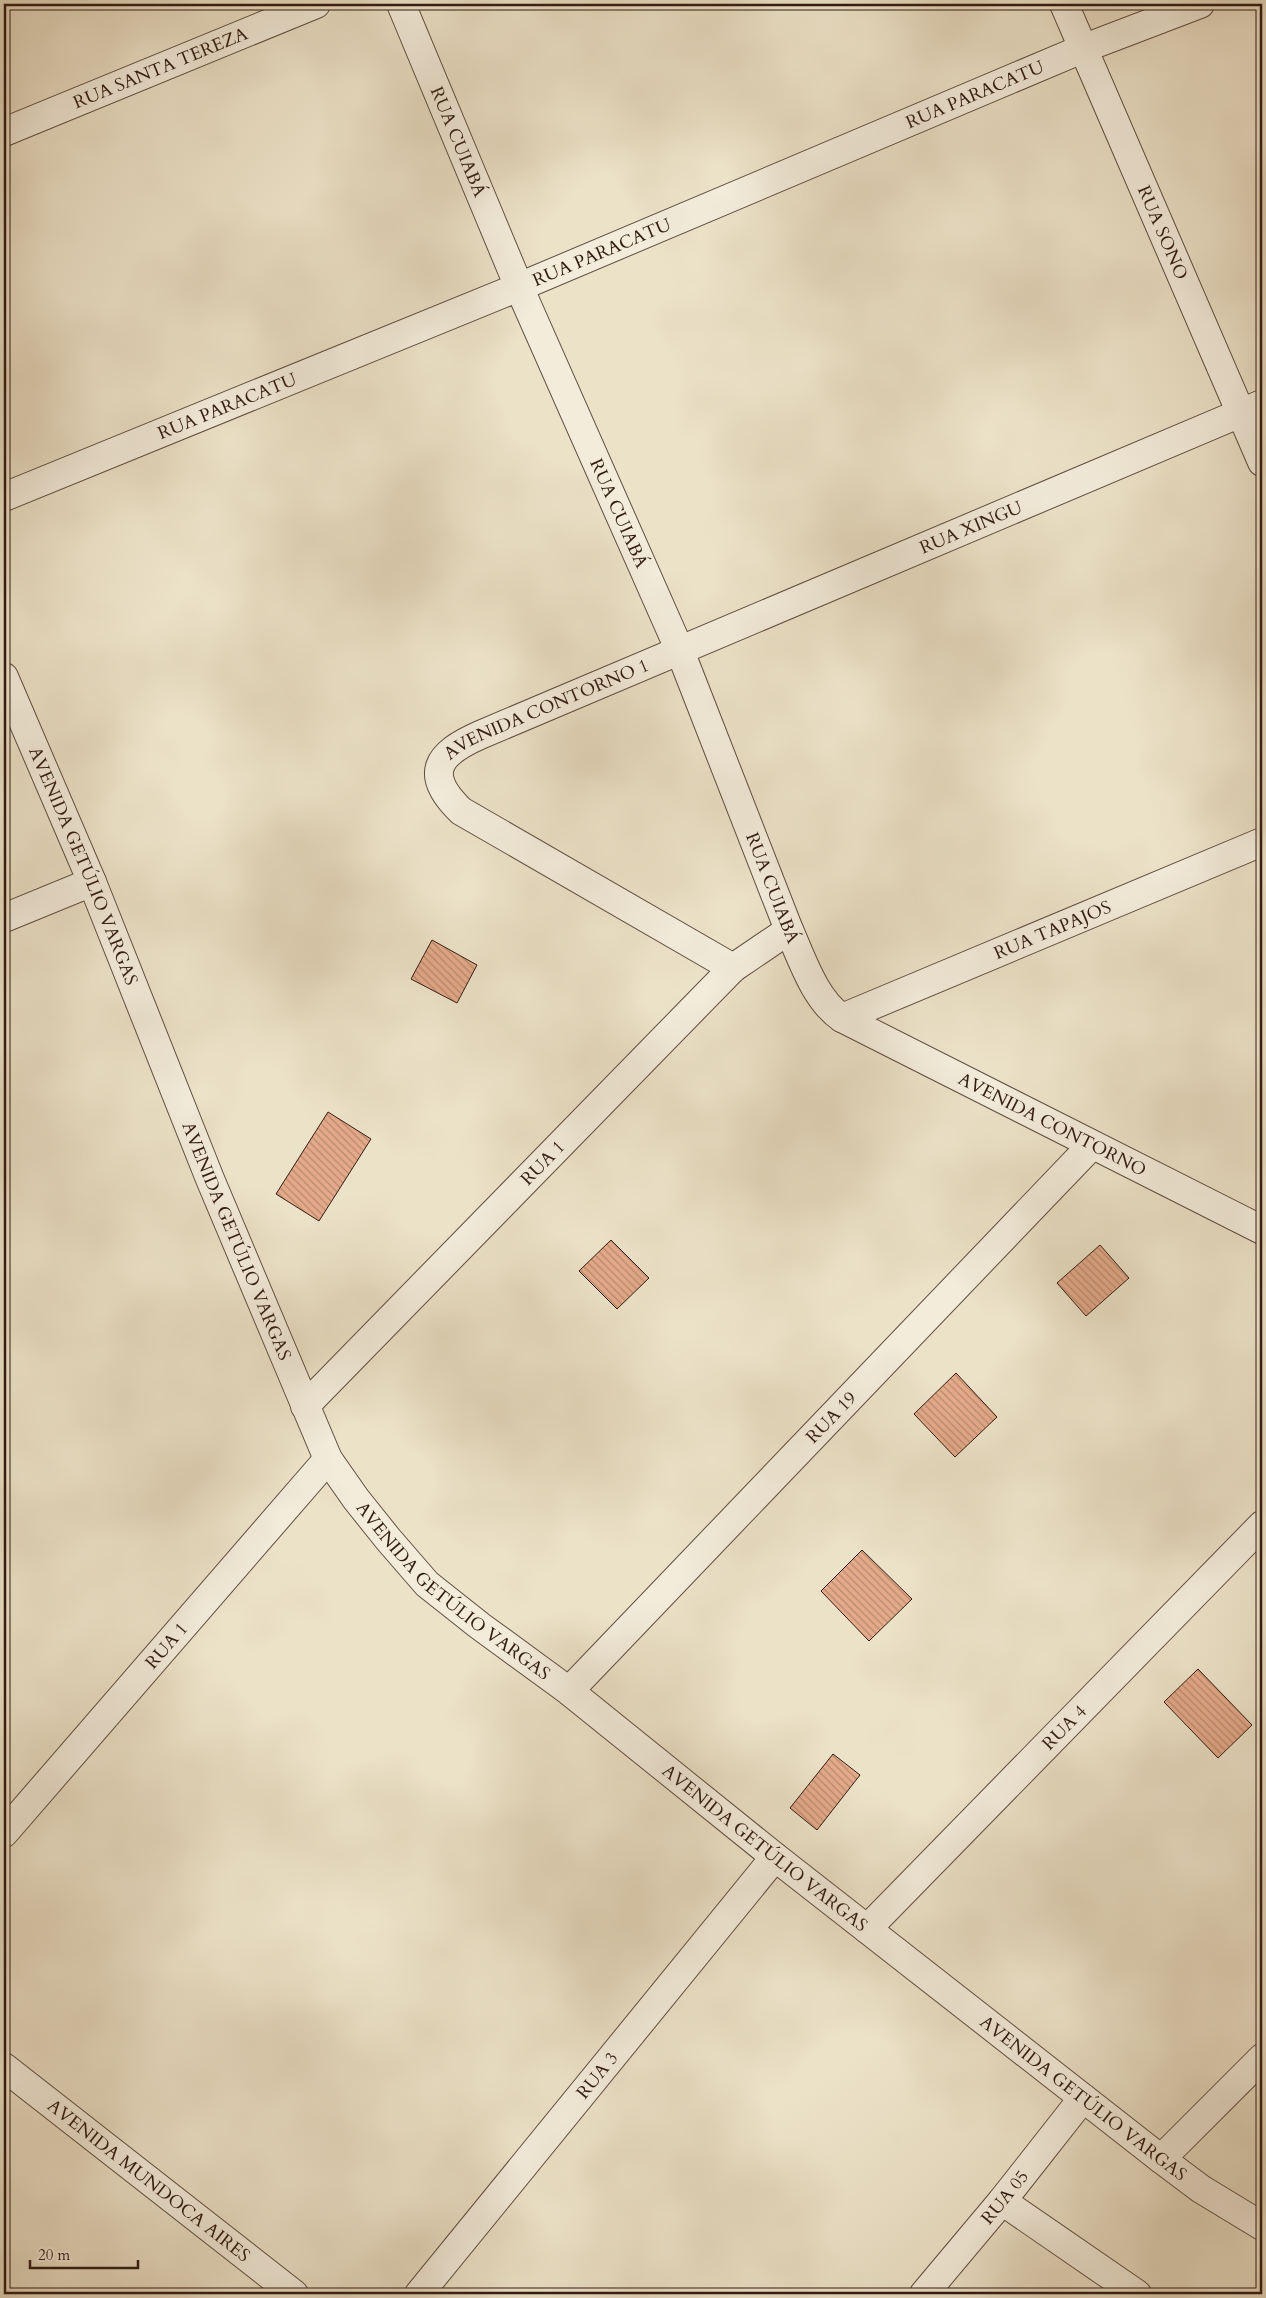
<svg xmlns="http://www.w3.org/2000/svg" width="1266" height="2298" font-family="Cardo,serif">
	<defs>
		<pattern id="building-back-hatch" width="6" height="6" patternUnits="userSpaceOnUse" patternTransform="scale(1.25)"><rect width="6" height="6" fill="#e4aa8a"/><path d="M-1 5l2 2M0 0l6 6M5-1l2 2" fill="none" stroke="#b98a6f"/></pattern>
	</defs>
	<rect width="100%" height="100%" fill="#ece2c8"/>
	<filter id="stains"><feTurbulence type="fractalNoise" baseFrequency=".004" numOctaves="4"/><feColorMatrix values="0 0 0 0 .2 0 0 0 0 .09 0 0 0 0 .02 0 0 0 .5 -.17"/></filter>
	<radialGradient id="worn" r=".72"><stop offset=".6" stop-color="#630" stop-opacity="0"/><stop offset="1" stop-color="#630" stop-opacity=".3"/></radialGradient>
	<g fill="url(#building-back-hatch)" stroke="#321b12">
		<polygon points="432,940 477,965 457,1003 411,979"/>
		<polygon points="328,1112 371,1139 319,1221 276,1194"/>
		<polygon points="611,1240 649,1278 617,1309 579,1271"/>
		<polygon points="1100,1245 1129,1278 1086,1316 1057,1283"/>
		<polygon points="956,1373 997,1417 955,1457 914,1414"/>
		<polygon points="862,1550 912,1599 869,1641 821,1591"/>
		<polygon points="1198,1669 1252,1725 1218,1758 1164,1702"/>
		<polygon points="833,1754 860,1775 817,1830 790,1808"/>
	</g>
	<g fill="none" stroke-linecap="round" stroke-linejoin="round">
		<defs>
			<g id="minor">
				<path id="s1" d="M401,4L519,287L680,651L789,930C802,959 815,1000 842,1018L1262,1230"/>
				<path id="s2" d="M1064,4L1262,462"/>
				<path id="s3" d="M4,132L316,4"/>
				<path id="s4" d="M4,497L519,287L1082,49L1200,4"/>
				<path id="s5" d="M4,677L92,882L210,1179L328,1459L356,1499L388,1539L427,1584L480,1626L569,1691L775,1857L1161,2159L1201,2189L1262,2226"/>
				<polyline points="4,918 92,882"/>
				<path id="s6" d="M733,968L461,811C423,774 437,754 480,735L1262,404"/>
				<path id="s7" d="M842,1018L1262,842"/>
				<path id="s8" d="M305,1406L733,968L789,930"/>
				<path id="s9" d="M569,1691L1092,1145"/>
				<path id="s10" d="M4,1833L328,1459"/>
				<path id="s11" d="M867,1929L1262,1525"/>
				<path id="s12" d="M4,2067L294,2294"/>
				<polyline points="1161,2159 1262,2058"/>
				<polyline points="1002,2201 1137,2294"/>
				<path id="s13" d="M419,2294L775,1857"/>
				<path id="s14" d="M924,2294L1002,2201L1083,2098"/>
			</g>
		</defs>
		<use href="#minor" stroke="#604d40" stroke-width="30"/>
		<use href="#minor" stroke="#f3ecdb" stroke-width="28"/>
	</g>
	<g text-anchor="middle" dominant-baseline="central" stroke-width="4" stroke-linejoin="round" paint-order="stroke">
		<g font-size="18" fill="#321b12" stroke="#f3ecdb">
			<text stroke="none"><textPath href="#s3" startOffset="169">RUA SANTA TEREZA</textPath></text>
			<text stroke="none"><textPath href="#s4" startOffset="1051">RUA PARACATU</textPath></text>
			<text stroke="none"><textPath href="#s1" startOffset="149">RUA CUIABÁ</textPath></text>
			<text stroke="none"><textPath href="#s2" startOffset="249">RUA SONO</textPath></text>
			<text stroke="none"><textPath href="#s4" startOffset="646">RUA PARACATU</textPath></text>
			<text stroke="none"><textPath href="#s4" startOffset="241">RUA PARACATU</textPath></text>
			<text stroke="none"><textPath href="#s1" startOffset="554">RUA CUIABÁ</textPath></text>
			<text stroke="none"><textPath href="#s6" startOffset="951">RUA XINGU</textPath></text>
			<text stroke="none"><textPath href="#s6" startOffset="489">AVENIDA CONTORNO 1</textPath></text>
			<text stroke="none"><textPath href="#s5" startOffset="205">AVENIDA GETÚLIO VARGAS</textPath></text>
			<text stroke="none"><textPath href="#s1" startOffset="959">RUA CUIABÁ</textPath></text>
			<text stroke="none"><textPath href="#s7" startOffset="228">RUA TAPAJOS</textPath></text>
			<text stroke="none"><textPath href="#s1" startOffset="1344">AVENIDA CONTORNO</textPath></text>
			<text stroke="none"><textPath href="#s8" startOffset="340">RUA 1</textPath></text>
			<text stroke="none"><textPath href="#s5" startOffset="610">AVENIDA GETÚLIO VARGAS</textPath></text>
			<text stroke="none"><textPath href="#s9" startOffset="379">RUA 19</textPath></text>
			<text stroke="none"><textPath href="#s5" startOffset="1030">AVENIDA GETÚLIO VARGAS</textPath></text>
			<text stroke="none"><textPath href="#s10" startOffset="248">RUA 1</textPath></text>
			<text stroke="none"><textPath href="#s11" startOffset="282">RUA 4</textPath></text>
			<text stroke="none"><textPath href="#s5" startOffset="1435">AVENIDA GETÚLIO VARGAS</textPath></text>
			<text stroke="none"><textPath href="#s13" startOffset="282">RUA 3</textPath></text>
			<text stroke="none"><textPath href="#s5" startOffset="1840">AVENIDA GETÚLIO VARGAS</textPath></text>
			<text stroke="none"><textPath href="#s12" startOffset="184">AVENIDA MUNDOCA AIRES</textPath></text>
			<text stroke="none"><textPath href="#s14" startOffset="126">RUA 05</textPath></text>
		</g>
	</g>
	<rect width="1266" height="2298" fill="none" stroke="#ece2c8" stroke-width="20"/>
	<rect x="5" y="5" width="1256" height="2288" fill="none" stroke="#321b12" stroke-width="2.5"/>
	<rect x="10" y="10" width="1246" height="2278" fill="none" stroke="#321b12"/>
	<path d="M30 2260v8h108v-8" fill="none" stroke="#321b12" stroke-width="2.5"/>
	<text x="38" y="2260" font-size="15" fill="#321b12" stroke="#f3ecdb" stroke-width="4" paint-order="stroke">20 m</text>
	<rect width="100%" height="100%" filter="url(#stains)"/>
	<rect width="100%" height="100%" fill="url(#worn)"/>
</svg>
